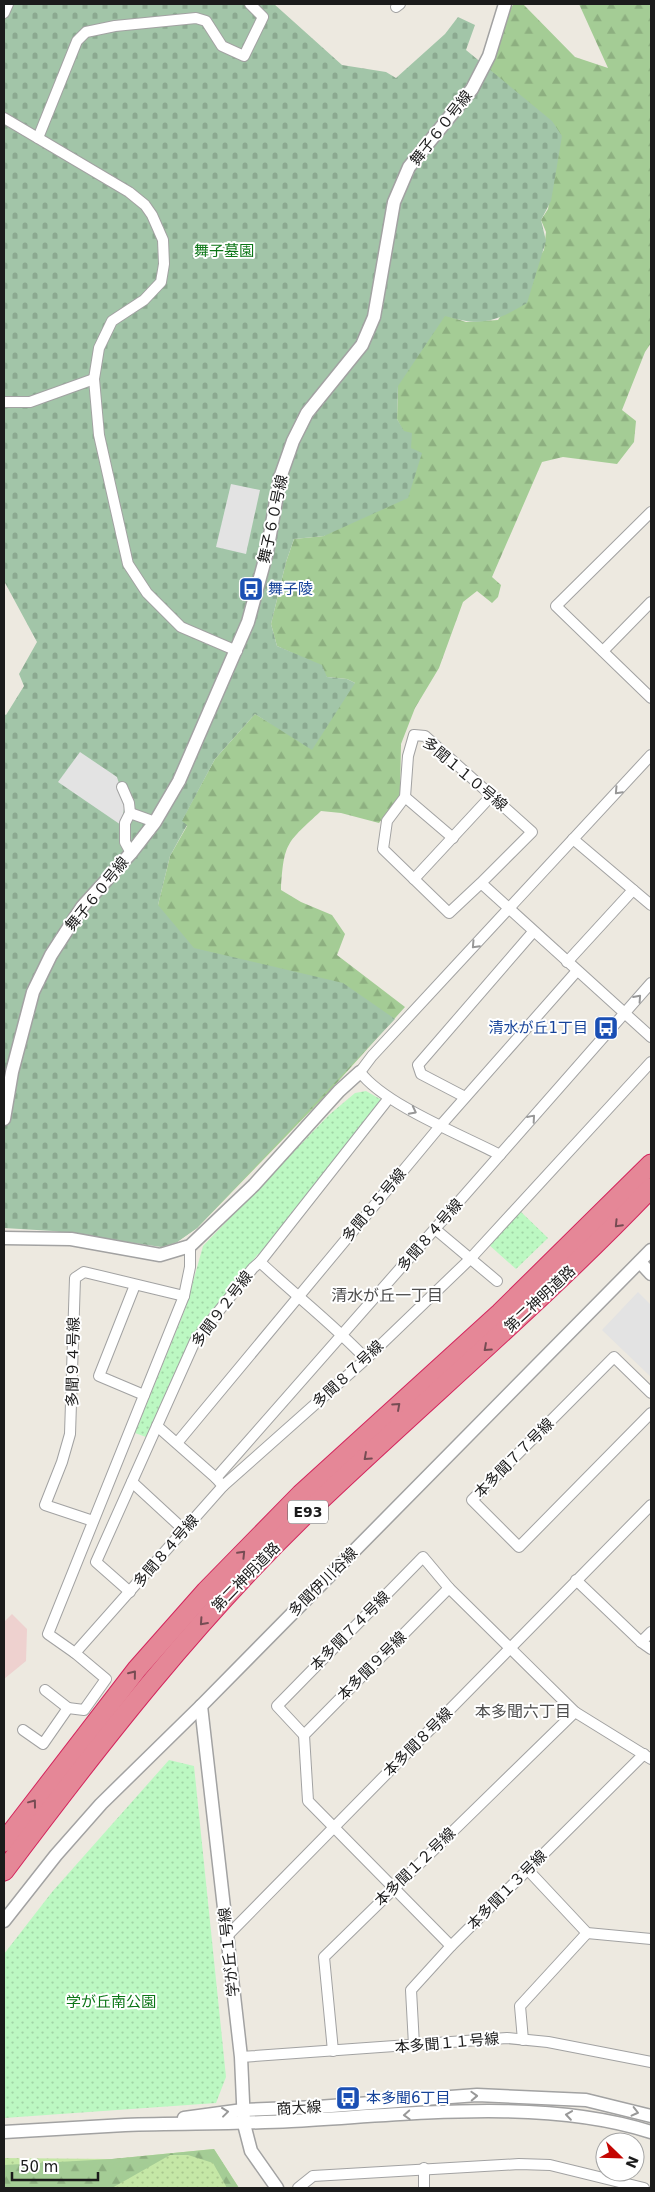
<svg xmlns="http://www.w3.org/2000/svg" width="655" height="2192" font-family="'DejaVu Sans','Noto Sans JP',sans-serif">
	<defs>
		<pattern id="grass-dots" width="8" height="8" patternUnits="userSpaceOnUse" patternTransform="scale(1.25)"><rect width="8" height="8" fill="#c5e7a6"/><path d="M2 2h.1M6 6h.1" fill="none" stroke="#a9c68e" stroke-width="1.8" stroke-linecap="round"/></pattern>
		<pattern id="forest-firs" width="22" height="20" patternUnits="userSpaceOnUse" patternTransform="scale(1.25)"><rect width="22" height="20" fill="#a4cc95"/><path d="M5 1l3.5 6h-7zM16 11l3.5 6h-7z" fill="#8daf80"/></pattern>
		<pattern id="cemetery-stones" width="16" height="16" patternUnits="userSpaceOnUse" patternTransform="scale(1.25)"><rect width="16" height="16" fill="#a2c5a8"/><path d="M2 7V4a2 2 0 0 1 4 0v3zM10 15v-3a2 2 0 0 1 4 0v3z" fill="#8ba990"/></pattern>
		<pattern id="park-dots" width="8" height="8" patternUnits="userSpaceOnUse" patternTransform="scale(1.25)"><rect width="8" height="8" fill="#bcf8c2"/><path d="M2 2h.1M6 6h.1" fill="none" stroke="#a1d4a6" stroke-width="1.8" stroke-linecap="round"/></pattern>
	</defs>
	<rect width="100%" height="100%" fill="#ede9e0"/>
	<polygon fill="#eed1cf" points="12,1614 27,1629 26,1661 4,1679 4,1622"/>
	<polygon fill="url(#grass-dots)" points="214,2149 239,2188 4,2188 4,2158 112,2159"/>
	<g fill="url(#forest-firs)">
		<path d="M514,4H523L575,57L608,68L579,4H651V343L645,352L622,410L636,421L634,442L617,464L563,457L542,462L492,577L501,585L498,597L492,603L477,591L463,602L439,668L415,708L401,744L400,795L379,823L341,813L321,811C287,843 284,841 281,890L301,902L332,915L345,934L337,955L405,1007L325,1096L197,1228L177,1242L161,1247L158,905L170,856L187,826L181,822L215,759L255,714L272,724L355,683L347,679L327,677L299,656L277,646L271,624L286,562L294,539L324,536L411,448L397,419L398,387L373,379L445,315L466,322L498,320L544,250L546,232L541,220L548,209L553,180L454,169L506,14Z"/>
		<polygon points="214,2149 239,2188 227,2188 213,2163 188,2155 170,2155 112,2188 4,2188 4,2165 112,2159"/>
	</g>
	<path fill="url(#cemetery-stones)" d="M4,4H274L342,65L386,72L396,78L445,34L458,17L475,25L466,50L552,121L562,136L551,201L541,220L546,241L527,303C495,322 482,327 445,316L398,386L397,419L404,431L412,433L411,448L422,453L408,498L324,536L294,539L286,562L271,624L277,646L322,665L327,677L347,679L355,683L312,750L255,714L215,759L182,821L187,825L170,856L158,905L194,948L343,983L395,1019L197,1228L177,1242L161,1247L53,1231L4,1228V714L6,715L24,686L19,674L37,642L4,581Z"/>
	<g fill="url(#park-dots)">
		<polygon points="366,1091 382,1100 261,1255 258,1254 196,1333 146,1437 135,1433 186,1307 203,1246 329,1115 355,1093"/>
		<polygon points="520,1211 548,1238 516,1269 488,1244"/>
		<polygon points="169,1760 194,1766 226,2077 216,2103 4,2118 4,1954 52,1892"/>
	</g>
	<g fill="#e3e3e3">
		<polygon points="231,484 260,490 246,554 216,547"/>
		<polygon points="80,752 117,777 125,803 121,825 58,782"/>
		<polygon points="638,1292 651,1305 651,1377 602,1330"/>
	</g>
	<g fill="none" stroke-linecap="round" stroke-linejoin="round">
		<defs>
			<g id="minor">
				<polyline points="396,7 400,4"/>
				<polyline points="4,13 8,4"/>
				<polyline points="4,118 129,192 145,205 152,215 163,240 164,264 161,282 144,300 112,321 99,348 94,379 99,435 128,564 147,593 181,627 237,651"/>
				<polyline points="38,138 77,41 86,32 115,26 196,18 206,21 222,46 244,56 263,17 250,4"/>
				<polyline points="4,402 30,402 94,379"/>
				<polyline points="651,512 556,606 651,698"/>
				<polyline points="603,651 651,602"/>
				<polyline points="122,787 129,803 130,813 125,823 125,842 131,853"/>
				<polyline points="405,797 453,838"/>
				<polyline points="130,813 155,822"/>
				<polyline points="573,839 651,905"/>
				<polyline points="414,879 492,795"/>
				<polyline points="481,883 532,832 425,736 414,735 408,756 405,797 387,821 383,849 449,913 481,883 651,1037"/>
				<polyline points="567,962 633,890"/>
				<polyline points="465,1097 421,1074 418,1065 533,932"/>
				<path d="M500,1155C462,1135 385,1105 360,1072L372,1056L651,755"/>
				<polyline points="435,1229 497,1281"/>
				<polyline points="190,1246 190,1267 184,1296 48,1634 75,1653 223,1486 216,1478 651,983"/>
				<path d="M260,1262C295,1295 333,1324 366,1359"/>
				<polyline points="135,1285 99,1376 144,1395"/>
				<polyline points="651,1393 614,1357 472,1500 519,1547 651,1413"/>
				<polyline points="157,1426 216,1478"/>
				<polyline points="177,1443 441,1125 576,972"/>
				<polyline points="132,1482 184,1530"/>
				<polyline points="223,1486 366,1359 470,1259 651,1062"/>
				<polyline points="93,1521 45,1505 62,1462 70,1434 75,1278 84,1272 184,1296"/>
				<polyline points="576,1580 641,1642 651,1649"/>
				<polyline points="130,1592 96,1562 195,1341 253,1268 260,1262 389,1098"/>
				<polyline points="641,1642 651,1632"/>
				<polyline points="45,1690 68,1708"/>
				<polyline points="23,1730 43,1744 68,1708 84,1710 106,1679 75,1653"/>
				<polyline points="304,1735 277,1706 423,1557 449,1588"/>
				<polyline points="527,1869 587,1933 651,1939"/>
				<polyline points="227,1936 651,1505"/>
				<polyline points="451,1946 308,1801 304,1735 449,1588 575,1712 651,1759"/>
				<polyline points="523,2040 520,2006 587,1933"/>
				<polyline points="414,2045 411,1990 451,1946 644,1754"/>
				<polyline points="333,2051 324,1957 575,1712"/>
				<polyline points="241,2057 507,2038 548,2042 651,2062"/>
				<polyline points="424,2168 424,2188"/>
				<polyline points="298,2188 313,2176 519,2164 550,2165 644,2188"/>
			</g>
			<g id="tertiary">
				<polyline points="4,1119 12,1072 33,992 51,955 82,907 131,853 155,822 179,781 248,622 267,552 280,478 293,441 307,413 362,345 374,317 394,202 409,167 472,89 489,56 505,4"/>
				<polyline points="4,1238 71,1239 160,1255 190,1246 254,1185 339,1091 360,1072"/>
				<polyline points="640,1262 651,1274"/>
				<polyline points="201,1706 241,2057 244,2124 251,2151 277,2188"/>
				<polyline points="4,1921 56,1855 101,1804 201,1706 651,1250"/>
				<polyline points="184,2118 243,2110 318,2107 477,2095 586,2100 651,2116"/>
				<path d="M4,2132C44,2130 84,2127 125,2125C180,2123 235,2124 291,2121C405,2115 542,2097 651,2132"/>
			</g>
			<g id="motorway">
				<polyline points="4,1842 137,1669 206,1591 301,1494 500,1313 651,1164"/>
				<path d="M4,1871C100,1743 198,1617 313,1507C425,1400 544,1300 651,1188"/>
			</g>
		</defs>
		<use href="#minor" stroke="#a2a2a2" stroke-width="12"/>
		<use href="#tertiary" stroke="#a2a2a2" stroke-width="15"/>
		<use href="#motorway" stroke="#d3255d" stroke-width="21"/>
		<use href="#minor" stroke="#fff" stroke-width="10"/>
		<use href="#tertiary" stroke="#fff" stroke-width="12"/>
		<use href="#motorway" stroke="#e58797" stroke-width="19"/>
	</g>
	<defs><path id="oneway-chevron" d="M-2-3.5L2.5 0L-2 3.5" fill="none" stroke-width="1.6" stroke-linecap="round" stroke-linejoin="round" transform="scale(1.25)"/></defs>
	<g stroke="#989898">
		<use href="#oneway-chevron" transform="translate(618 791) rotate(133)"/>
		<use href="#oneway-chevron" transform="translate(475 945) rotate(133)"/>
		<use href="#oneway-chevron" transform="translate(638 998) rotate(-48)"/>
		<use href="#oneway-chevron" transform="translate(413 1111) rotate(27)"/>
		<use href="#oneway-chevron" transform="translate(532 1118) rotate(-49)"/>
		<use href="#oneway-chevron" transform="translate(474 2096) rotate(-2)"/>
		<use href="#oneway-chevron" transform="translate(225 2112) rotate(-7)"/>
		<use href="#oneway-chevron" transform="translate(635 2112) rotate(14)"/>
		<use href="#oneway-chevron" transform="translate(407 2115) rotate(177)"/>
		<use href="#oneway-chevron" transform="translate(569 2115) rotate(-172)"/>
	</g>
	<g stroke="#764c53">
		<use href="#oneway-chevron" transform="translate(618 1224) rotate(134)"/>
		<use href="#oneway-chevron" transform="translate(487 1348) rotate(138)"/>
		<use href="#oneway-chevron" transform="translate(397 1406) rotate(-42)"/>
		<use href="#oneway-chevron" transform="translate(367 1457) rotate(138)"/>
		<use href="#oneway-chevron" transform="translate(242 1554) rotate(-46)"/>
		<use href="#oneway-chevron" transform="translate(203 1622) rotate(132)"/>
		<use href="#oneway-chevron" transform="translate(133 1674) rotate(-51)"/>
		<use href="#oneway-chevron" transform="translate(33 1803) rotate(-53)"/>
	</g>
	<defs>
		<symbol id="bus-square" viewBox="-11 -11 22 22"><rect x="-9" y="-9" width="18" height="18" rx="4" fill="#1a4fb4" stroke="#fff"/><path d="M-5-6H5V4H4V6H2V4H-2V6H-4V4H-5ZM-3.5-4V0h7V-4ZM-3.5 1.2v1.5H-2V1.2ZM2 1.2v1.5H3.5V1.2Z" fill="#fff"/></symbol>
	</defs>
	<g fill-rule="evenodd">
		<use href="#bus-square" x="237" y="575" width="28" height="28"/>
		<use href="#bus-square" x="592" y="1014" width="28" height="28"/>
		<use href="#bus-square" x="334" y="2084" width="28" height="28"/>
	</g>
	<g text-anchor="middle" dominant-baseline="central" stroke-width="4" stroke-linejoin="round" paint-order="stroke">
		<rect fill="#fff" stroke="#5f5f5f" stroke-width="1" x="288" y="1500.5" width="40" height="23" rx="4"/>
		<g font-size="14" font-weight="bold" fill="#1b1b1b">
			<text x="308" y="1512">E93</text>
		</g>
		<g font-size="15" fill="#1b1b1b" stroke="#fff">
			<text transform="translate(441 128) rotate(-52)">舞子６０号線</text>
			<text transform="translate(273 519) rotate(-78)">舞子６０号線</text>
			<text transform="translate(465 774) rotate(40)">多聞１１０号線</text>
			<text transform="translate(97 894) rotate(-51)">舞子６０号線</text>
			<text transform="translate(374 1205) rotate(-50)">多聞８５号線</text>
			<text transform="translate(430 1235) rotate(-49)">多聞８４号線</text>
			<text transform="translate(540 1299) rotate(-43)">第二神明道路</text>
			<text transform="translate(222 1309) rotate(-53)">多聞９２号線</text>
			<text transform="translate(73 1362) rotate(-89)">多聞９４号線</text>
			<text transform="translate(348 1374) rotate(-43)">多聞８７号線</text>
			<text transform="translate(514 1458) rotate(-45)">本多聞７７号線</text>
			<text transform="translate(166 1551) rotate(-49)">多聞８４号線</text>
			<text transform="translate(246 1577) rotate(-46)">第二神明道路</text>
			<text transform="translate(323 1582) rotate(-45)">多聞伊川谷線</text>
			<text transform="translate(350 1631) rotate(-45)">本多聞７４号線</text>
			<text transform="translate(372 1666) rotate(-45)">本多聞９号線</text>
			<text transform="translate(418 1742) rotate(-45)">本多聞８号線</text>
			<text transform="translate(415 1867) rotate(-44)">本多聞１２号線</text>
			<text transform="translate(507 1890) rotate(-45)">本多聞１３号線</text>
			<text transform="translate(229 1952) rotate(-96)">学が丘１号線</text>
			<text transform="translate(447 2043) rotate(-5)">本多聞１１号線</text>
			<text transform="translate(299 2108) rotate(-3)">商大線</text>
		</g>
		<g font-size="15" fill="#0c7617" stroke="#fff">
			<text x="224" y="251">舞子墓園</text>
			<text x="111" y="2002">学が丘南公園</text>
		</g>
		<g font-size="15" fill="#164399" stroke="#fff" text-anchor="start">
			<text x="268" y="589">舞子陵</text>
			<text x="588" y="1028" text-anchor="end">清水が丘1丁目</text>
			<text x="366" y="2098">本多聞6丁目</text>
		</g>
		<g font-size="16" fill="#4e4e4e" stroke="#fff">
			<text x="387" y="1295">清水が丘一丁目</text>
			<text x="523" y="1711">本多聞六丁目</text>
		</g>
	</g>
	<rect width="655" height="2192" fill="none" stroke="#1b1b1b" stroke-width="10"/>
	<g transform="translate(620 2157) rotate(113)"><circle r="24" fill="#ffffff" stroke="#a4a4a4"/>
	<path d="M0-4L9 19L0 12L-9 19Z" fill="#c40602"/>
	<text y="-8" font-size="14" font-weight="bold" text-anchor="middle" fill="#1b1b1b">N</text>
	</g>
	<path d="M12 2172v8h86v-8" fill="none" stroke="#1b1b1b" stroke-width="2.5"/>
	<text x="20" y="2172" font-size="15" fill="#1b1b1b" stroke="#ffffff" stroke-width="4" paint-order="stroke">50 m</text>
</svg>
